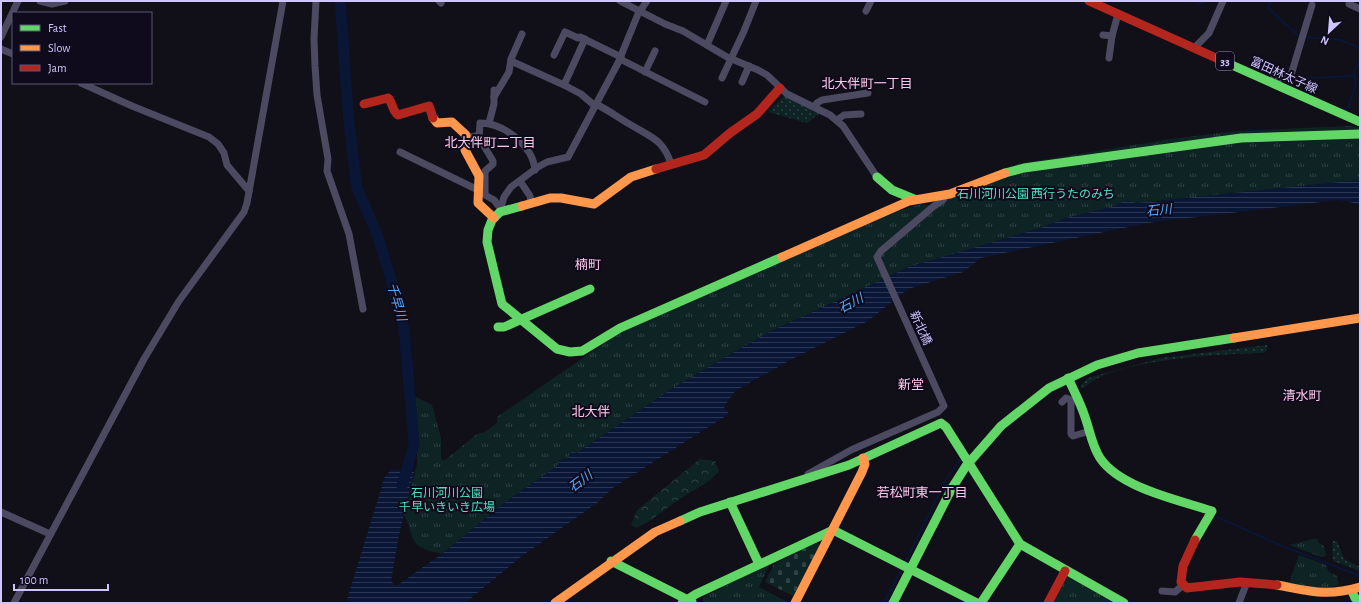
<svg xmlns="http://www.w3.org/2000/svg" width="1361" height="604" font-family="'Alegreya Sans','Noto Sans JP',sans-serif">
	<defs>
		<pattern id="grass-dots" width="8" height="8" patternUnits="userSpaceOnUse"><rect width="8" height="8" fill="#0e2324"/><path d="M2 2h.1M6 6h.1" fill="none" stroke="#304145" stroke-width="1.8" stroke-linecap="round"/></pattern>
		<pattern id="forest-crowns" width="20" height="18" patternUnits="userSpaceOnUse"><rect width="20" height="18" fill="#0e2324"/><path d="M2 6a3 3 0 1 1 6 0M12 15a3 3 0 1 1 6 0" fill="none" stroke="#304145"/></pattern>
		<pattern id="cemetery-stones" width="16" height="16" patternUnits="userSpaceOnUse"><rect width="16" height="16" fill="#0e2324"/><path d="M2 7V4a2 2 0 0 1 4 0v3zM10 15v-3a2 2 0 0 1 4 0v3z" fill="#304145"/></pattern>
		<pattern id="park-tufts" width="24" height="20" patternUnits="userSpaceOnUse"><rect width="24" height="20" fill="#0e2324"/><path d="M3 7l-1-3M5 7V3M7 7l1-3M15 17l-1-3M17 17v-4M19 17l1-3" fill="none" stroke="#304145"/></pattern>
		<pattern id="water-rules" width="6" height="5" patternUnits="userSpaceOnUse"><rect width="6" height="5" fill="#091636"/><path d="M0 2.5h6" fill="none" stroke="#2c3654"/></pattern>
	</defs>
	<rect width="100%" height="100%" fill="#110f18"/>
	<g fill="url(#grass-dots)">
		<polygon points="784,96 820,113 807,123 768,112"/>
		<path d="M1267,345V351L1262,353C1222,354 1111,359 1084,388H1081L1082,384L1088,378L1161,358Z"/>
		<polygon points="1333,541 1337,541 1344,559 1360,567 1360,571 1333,561 1332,547"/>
	</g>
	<path fill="url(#forest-crowns)" d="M700,459L715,461L719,471C710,482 699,487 686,495C669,505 655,520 636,528L631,525L637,510Z"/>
	<polygon fill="url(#cemetery-stones)" points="816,542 820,545 793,596 765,582 774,564"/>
	<g fill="url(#park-tufts)">
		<path d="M1349,126L1360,127V180L1137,203C1130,201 1121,200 1116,206L1066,218L1044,227L909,267L767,333L673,388L568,459L560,460L557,466L503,504L442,554C435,552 428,551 422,548C410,543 411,526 404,515L417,464V428L414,399L416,397L432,405L441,438V459L444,461L477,434L485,432L497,423V417L619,333L898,211L921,204L930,205L1012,171L1017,164L1171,139L1236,131Z"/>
		<polygon points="1317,538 1319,543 1324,546 1326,556 1321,557 1289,545"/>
		<path d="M1299,555L1326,565L1328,571L1337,576L1339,585C1320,591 1309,588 1289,583Z"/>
		<polygon points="770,563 759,587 789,603 707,603 703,601 703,597"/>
		<polygon points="1067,576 1117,603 1052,603"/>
	</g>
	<path fill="url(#water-rules)" d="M1360,180V204L1338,200L1147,223L981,258L963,272L908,289L868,321L794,358L735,391L724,407L729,414L614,487L597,503L522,556L465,603H346L385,476L392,469L414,472L399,535L391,581L396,586L442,554L503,504L557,466L560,460L568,459L570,453L572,452L577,453L673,388L767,333L909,267L1044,227L1066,218L1116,206C1121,200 1130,201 1137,203Z"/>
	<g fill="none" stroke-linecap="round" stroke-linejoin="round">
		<g stroke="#091636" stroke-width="2">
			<polyline points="1271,1 1268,8 1300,37"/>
			<polyline points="1198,4 1207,1"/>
			<polyline points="1304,37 1340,40 1360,48"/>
			<polyline points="1290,79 1354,76"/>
			<polyline points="1343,110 1348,108 1356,83 1354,71 1360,61"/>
			<polyline points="1217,517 1280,545 1360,576"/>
			<polyline points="905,563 946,479 960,460"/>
			<polyline points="884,603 902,568"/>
		</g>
		<polyline stroke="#091636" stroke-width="11" points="340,1 349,124 357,188 378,237 392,283 404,328 414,444 402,486"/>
		<g stroke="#4c4a61" stroke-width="7">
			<polyline points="40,1 52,4 65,1"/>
			<polyline points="316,1 314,39 315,66 317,95 328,159 327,171 349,234 363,309"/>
			<polyline points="439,1 441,3"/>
			<polyline points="620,1 665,24 683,31 727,57 758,70 767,75 787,94 830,115 843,126 877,177"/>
			<polyline points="1350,1 1349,4 1360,9"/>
			<polyline points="866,11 871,1"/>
			<polyline points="1103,35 1112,36"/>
			<polyline points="1,37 18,1"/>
			<polyline points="707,45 726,1"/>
			<polyline points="1194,48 1209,33 1223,1"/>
			<polyline points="1,49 13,54"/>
			<polyline points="554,55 565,32 578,38 580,37 621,57"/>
			<polyline points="1109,58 1112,36 1118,14"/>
			<polyline points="620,59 705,102"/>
			<polyline points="511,61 564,85 585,39"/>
			<polyline points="645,72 655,51"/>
			<polyline points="722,78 744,31 756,1"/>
			<polyline points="742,82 749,66"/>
			<polyline points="1271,82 1273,79 1287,78 1291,75 1312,5"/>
			<polyline points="81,83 132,106 209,137 218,144 224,153 227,165 249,191"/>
			<polyline points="564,85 581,94 595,106"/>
			<polyline points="494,97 509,72 511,59 522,34"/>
			<path d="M596,104C608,110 619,118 631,125C651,137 664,140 671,164"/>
			<polyline points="815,106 817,103 822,100 868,93"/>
			<polyline points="837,120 844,115 861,114"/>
			<polyline points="489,123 494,104 494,90"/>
			<polyline points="467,138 476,136 481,141 493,161 493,164 485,171 485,195 494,200 501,209"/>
			<path d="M479,138L480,123C504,123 533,146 535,170"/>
			<polyline points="400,152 478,190"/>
			<polyline points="520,181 530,196 531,203"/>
			<polyline points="499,205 502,204 504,197 511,187 538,167 547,162 568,157 618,63 638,14 647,1"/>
			<polyline points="1062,402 1066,398 1071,400 1071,434 1073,436 1090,431"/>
			<polyline points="809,478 808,474 851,450 938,412 944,406 877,257 881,251 934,206 943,200 946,195"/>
			<polyline points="1,512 50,534"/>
			<polyline points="1162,591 1175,592 1183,585"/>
			<polyline points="14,603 144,359 179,301 244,212 247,203 283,1"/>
			<polyline points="1239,603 1247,582"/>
		</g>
		<g stroke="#63d668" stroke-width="9">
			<polyline points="1225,62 1360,122"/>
			<polyline points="1005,173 1024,168 1241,138 1360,134"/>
			<polyline points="877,177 892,190 914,199"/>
			<polyline points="522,206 500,212 492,220 488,230 487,242 502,304 557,349 570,352 582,351 620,328 782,257"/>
			<polyline points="498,327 504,327 590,289"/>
			<path d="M1068,378C1074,391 1081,404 1085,417C1090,431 1092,446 1100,458C1120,488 1179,500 1212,511L1195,540"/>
			<polyline points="730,502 759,564"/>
			<polyline points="680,521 700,512 849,465 941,423 946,427 1020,544 1124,603"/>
			<polyline points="611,561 692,602"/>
			<polyline points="1352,591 1355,598 1360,602"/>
			<polyline points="682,603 696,594 833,530 977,603"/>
			<polyline points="893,603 952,488 966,466 1001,426 1049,388 1097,365 1138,353 1234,338"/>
			<polyline points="981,603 1020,544"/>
		</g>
		<g stroke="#ff974d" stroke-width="9">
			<polyline points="433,118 437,123 452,122 466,135 465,150 479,176 478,203 494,218"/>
			<polyline points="522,206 550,198 561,198 594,204 631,177 656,169"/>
			<polyline points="782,257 909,201 950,194 1005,173"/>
			<polyline points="1234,338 1360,318"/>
			<path d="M1277,585C1310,591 1326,597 1360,587"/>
			<polyline points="555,603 655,532 680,521"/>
			<polyline points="795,603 862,472 865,464 863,458"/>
		</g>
		<g stroke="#b3261e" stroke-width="9">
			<polyline points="1089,1 1225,62"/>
			<path d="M364,104L388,98C393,103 392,111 398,115L429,106L433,118"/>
			<polyline points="656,169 704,155 730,133 757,114 780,88"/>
			<polyline points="1195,540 1183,566 1181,582 1187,588 1240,582 1277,585"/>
			<polyline points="1048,603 1065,571"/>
		</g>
	</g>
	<g text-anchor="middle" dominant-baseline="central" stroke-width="4" stroke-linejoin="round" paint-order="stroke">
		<rect fill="#0f0b1c" stroke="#958ebb" stroke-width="1" x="1216" y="52" width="18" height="18" rx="3"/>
		<g font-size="11" font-weight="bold" fill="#cfc6ff">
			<text x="1225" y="61">33</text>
		</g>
		<g font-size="12" fill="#cfc6ff" stroke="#0f0b1c">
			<text transform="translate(1284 75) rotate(24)">富田林太子線</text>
			<text transform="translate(921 328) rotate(66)">新北橋</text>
		</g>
		<g font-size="12" fill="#52e0c2" stroke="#0f0b1c">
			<text x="1036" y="194">石川河川公園 西行うたのみち</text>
			<text x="447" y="493">石川河川公園<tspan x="447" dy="14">千早いきいき広場</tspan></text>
		</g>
		<g font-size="13" fill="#ffc8e9" stroke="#0f0b1c">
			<text x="867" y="84">北大伴町一丁目</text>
			<text x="490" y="143">北大伴町二丁目</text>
			<text x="588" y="265">楠町</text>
			<text x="911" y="385">新堂</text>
			<text x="1302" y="396">清水町</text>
			<text x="591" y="412">北大伴</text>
			<text x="922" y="493">若松町東一丁目</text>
		</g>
		<g font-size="13" font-style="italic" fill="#54a9ff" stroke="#0f0b1c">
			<text transform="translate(1159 211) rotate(-6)">石川</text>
			<text transform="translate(396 302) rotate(74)">千早川</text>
			<text transform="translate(851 304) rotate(-28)">石川</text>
			<text transform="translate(581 482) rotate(-37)">石川</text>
		</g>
	</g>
	<rect width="1361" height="604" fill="none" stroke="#cfc6ff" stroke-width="4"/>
	<rect x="12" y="12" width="140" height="72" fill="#0f0b1c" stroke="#5c5677"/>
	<rect x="20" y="25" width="20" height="6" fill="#63d668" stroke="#5c5677"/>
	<text x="48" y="32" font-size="12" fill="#cfc6ff">Fast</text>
	<rect x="20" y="45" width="20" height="6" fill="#ff974d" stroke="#5c5677"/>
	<text x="48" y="52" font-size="12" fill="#cfc6ff">Slow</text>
	<rect x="20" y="65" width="20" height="6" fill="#b3261e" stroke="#5c5677"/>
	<text x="48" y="72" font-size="12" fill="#cfc6ff">Jam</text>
	<g transform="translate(1329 32) rotate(206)" stroke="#0f0b1c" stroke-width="3" paint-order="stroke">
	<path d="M0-3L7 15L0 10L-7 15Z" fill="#cfc6ff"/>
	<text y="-6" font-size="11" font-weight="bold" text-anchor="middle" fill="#cfc6ff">N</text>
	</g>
	<path d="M14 584v6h94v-6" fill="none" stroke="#cfc6ff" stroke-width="2"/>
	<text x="20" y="584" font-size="12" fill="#cfc6ff" stroke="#0f0b1c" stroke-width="3" paint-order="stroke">100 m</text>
</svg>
